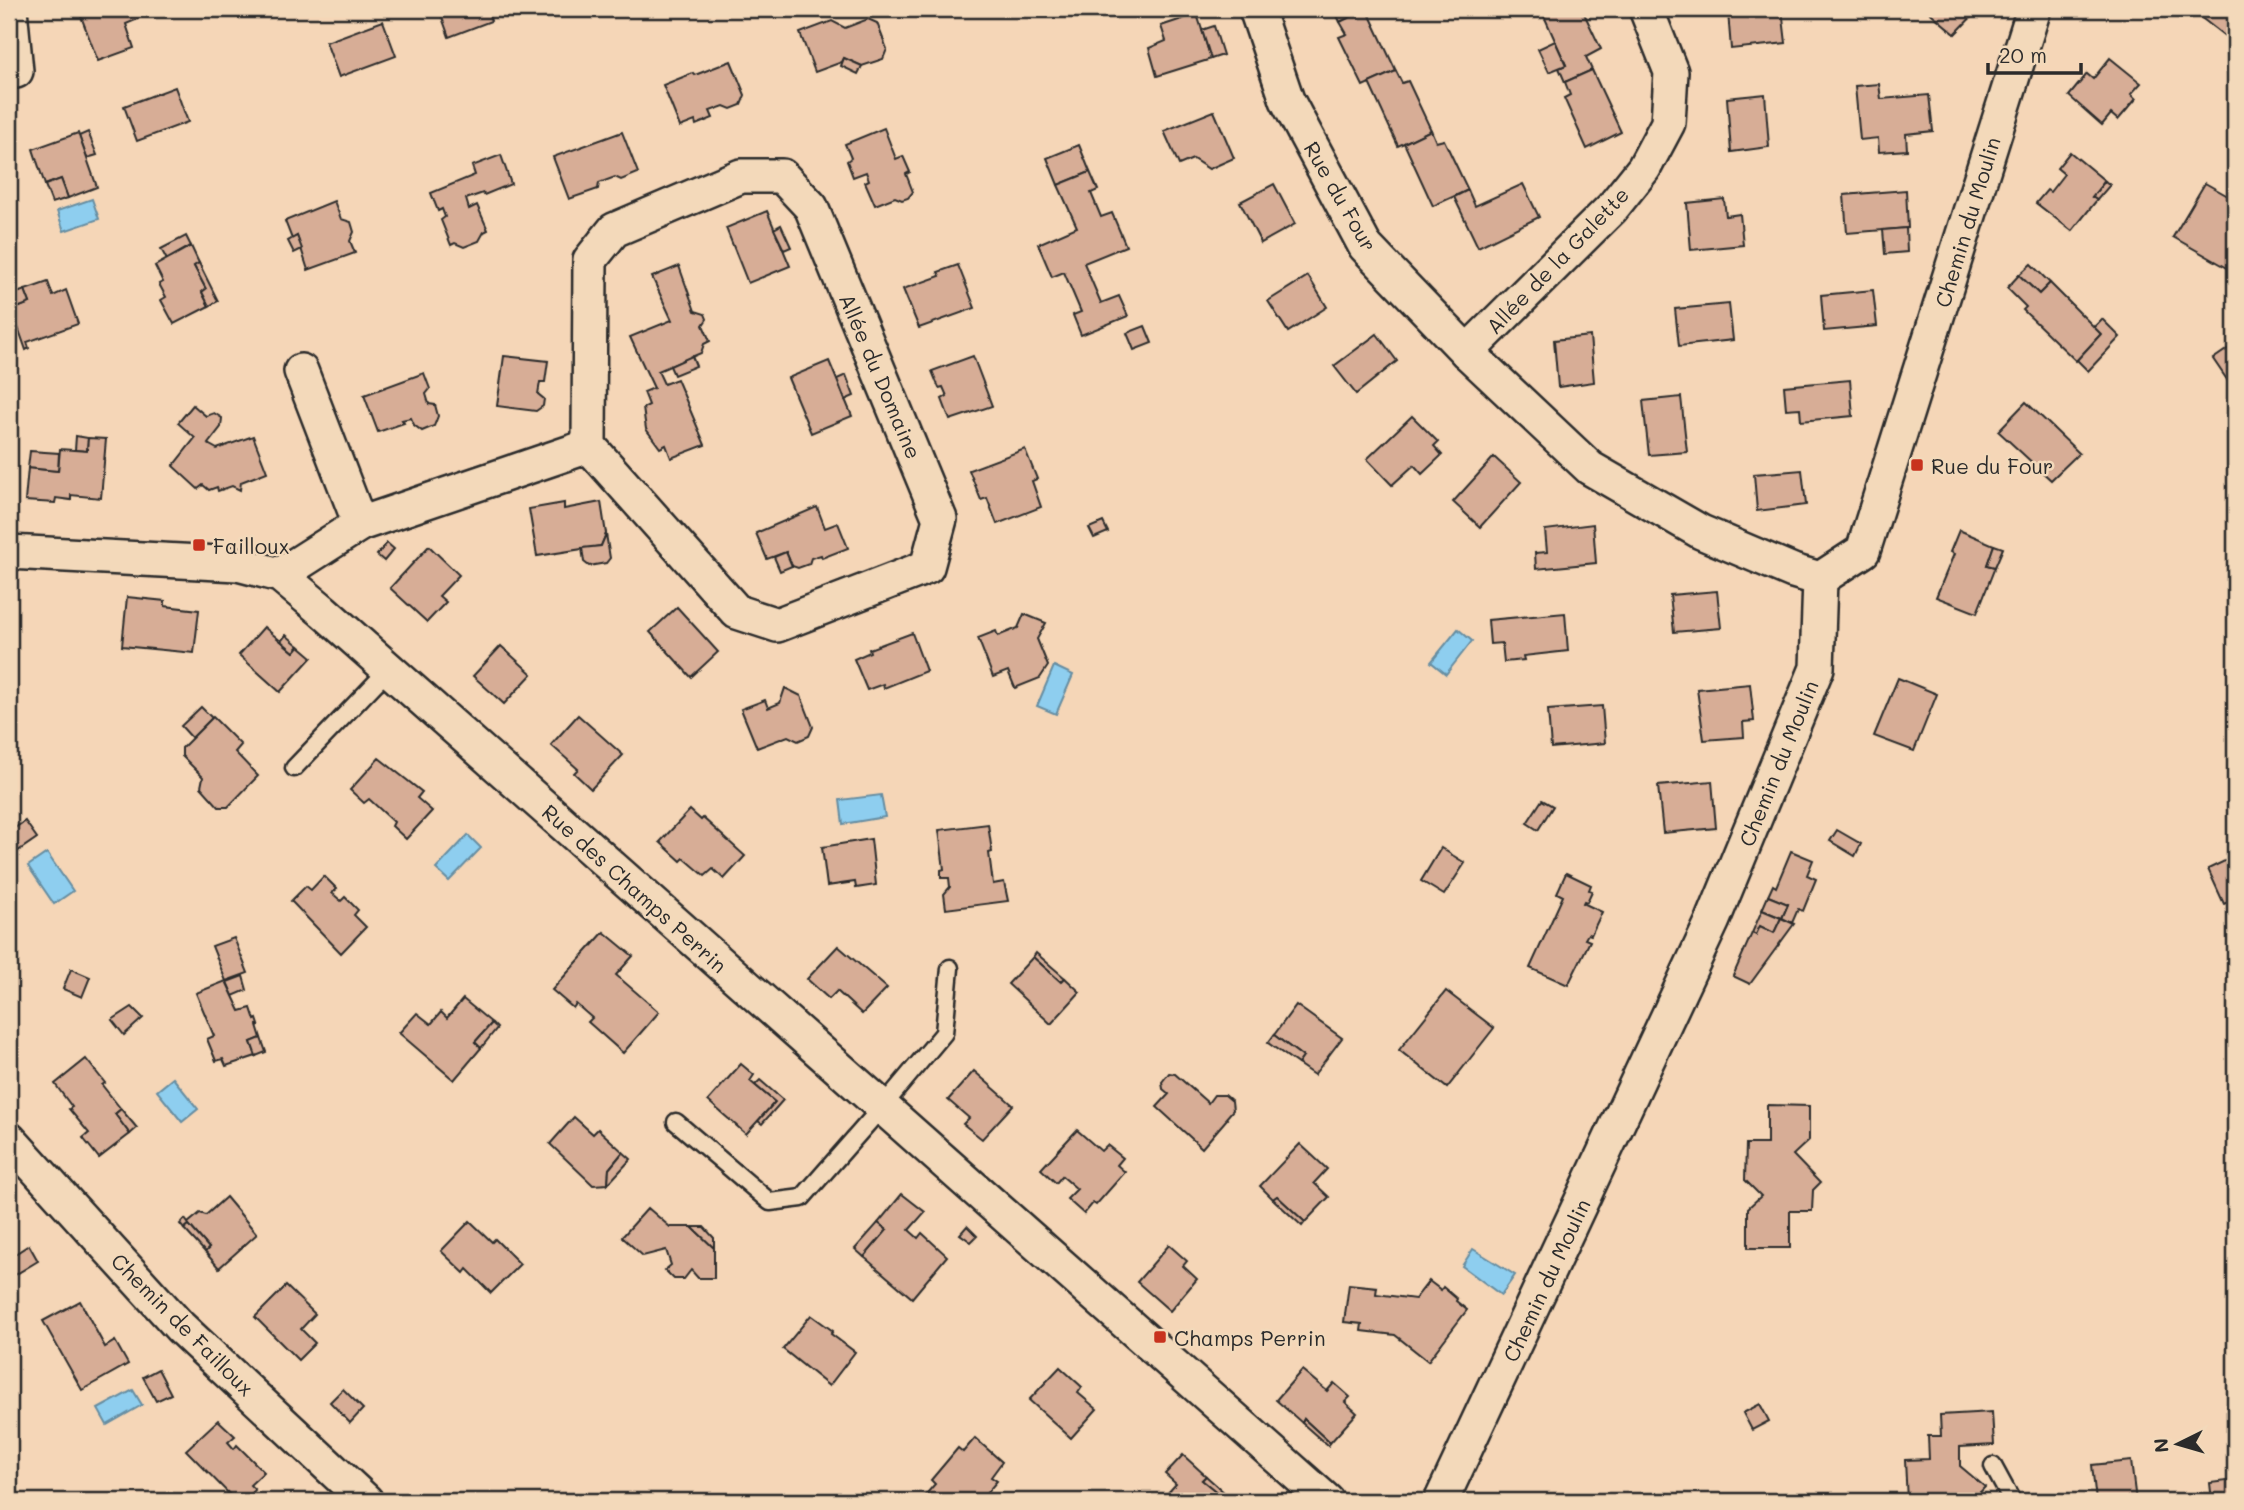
<svg xmlns="http://www.w3.org/2000/svg" width="2244" height="1510" font-family="Mali,sans-serif">
	<rect width="100%" height="100%" fill="#f5d6b7"/>
	<filter id="ink" filterUnits="userSpaceOnUse"><feTurbulence type="fractalNoise" baseFrequency=".0143" numOctaves="2"/><feDisplacementMap in="SourceGraphic" scale="14" xChannelSelector="R" yChannelSelector="G"/><feConvolveMatrix kernelMatrix="1 2 1 2 8 2 1 2 1" color-interpolation-filters="sRGB"/></filter>
	<g filter="url(#ink)">
		<g fill="#8eceef" stroke="#668da1" stroke-width="2">
			<polygon points="92,199 99,219 64,231 57,211"/>
			<polygon points="1458,629 1472,641 1446,674 1431,662"/>
			<polygon points="1054,666 1073,675 1056,714 1037,706"/>
			<polygon points="881,795 885,817 843,824 840,800"/>
			<polygon points="468,835 481,848 449,881 436,869"/>
			<polygon points="47,853 73,891 54,904 28,866"/>
			<polygon points="173,1078 198,1109 182,1122 157,1091"/>
			<polygon points="1473,1249 1515,1275 1501,1295 1462,1266"/>
			<polygon points="133,1390 142,1405 107,1425 98,1409"/>
		</g>
		<g fill="#d7ad96" stroke="#2b2b2b" stroke-width="2">
			<polygon points="85,9 138,9 140,14 138,19 126,24 134,48 98,61 79,11"/>
			<polygon points="439,9 487,9 491,21 449,37"/>
			<polygon points="1334,9 1367,9 1340,22"/>
			<polygon points="1367,9 1396,71 1363,86 1339,37 1347,34 1340,22"/>
			<polygon points="1560,9 1582,9 1601,49 1586,57 1592,70 1565,82 1559,68 1566,65 1544,16"/>
			<polygon points="1762,9 1782,9 1786,43 1731,49 1728,12"/>
			<polygon points="1926,9 1979,9 1955,34"/>
			<polygon points="2190,9 2235,9 2235,39 2229,34 2226,37"/>
			<polygon points="1197,14 1211,59 1157,76 1149,48 1166,41 1161,26"/>
			<polygon points="868,19 877,23 887,49 883,59 862,66 844,58 842,62 815,72 800,33 832,21 845,28"/>
			<polygon points="383,21 396,56 339,77 326,42"/>
			<polygon points="1214,26 1223,55 1211,59 1202,30"/>
			<polygon points="1555,41 1566,65 1549,72 1538,49"/>
			<polygon points="844,58 862,66 858,74 841,66"/>
			<polygon points="2110,58 2141,83 2131,94 2136,99 2118,120 2111,114 2102,125 2069,96 2087,74 2093,79"/>
			<polygon points="731,61 745,95 741,105 731,109 724,106 710,111 713,118 696,125 695,121 680,127 663,85 693,73 695,75"/>
			<polygon points="1592,70 1621,132 1587,149 1564,98 1570,95 1565,82"/>
			<polygon points="1396,71 1402,83 1408,81 1431,130 1398,146 1369,83"/>
			<polygon points="1879,84 1881,99 1929,95 1933,131 1906,134 1907,150 1879,152 1878,138 1860,140 1855,86"/>
			<polygon points="175,87 188,122 137,141 124,106"/>
			<polygon points="1765,94 1769,147 1731,152 1727,98"/>
			<polygon points="1214,111 1234,158 1209,169 1193,159 1179,165 1164,131"/>
			<polygon points="884,128 896,159 903,156 910,172 906,174 913,192 908,198 902,200 895,197 875,205 865,182 869,180 866,172 853,177 847,161 851,158 845,144"/>
			<polygon points="1431,130 1436,142 1444,140 1468,190 1433,206 1404,143"/>
			<polygon points="88,132 97,155 87,158 79,136"/>
			<polygon points="622,132 638,173 621,180 615,177 599,183 598,189 569,199 553,157"/>
			<polygon points="78,133 97,187 68,198 61,179 45,185 33,149"/>
			<polygon points="1079,145 1090,172 1058,185 1047,158"/>
			<polygon points="2070,152 2105,181 2092,197 2097,200 2072,231 2036,203 2047,190 2050,192 2064,174 2057,168"/>
			<polygon points="501,155 511,184 484,195 483,193 466,199 469,209 477,205 488,230 484,232 479,241 464,247 455,243 451,245 441,220 445,217 442,209 438,211 431,193 475,175 472,166"/>
			<polygon points="1090,172 1098,190 1091,193 1101,217 1112,213 1126,246 1084,263 1101,303 1119,296 1128,316 1081,335 1073,315 1081,312 1064,272 1052,277 1038,244 1077,227 1058,185"/>
			<polygon points="61,179 68,198 52,203 45,185"/>
			<polygon points="2105,181 2110,185 2097,200 2092,197"/>
			<polygon points="2205,183 2235,200 2235,263 2231,270 2173,237"/>
			<polygon points="1274,184 1295,224 1261,243 1240,202"/>
			<polygon points="1523,184 1539,217 1478,247 1454,197 1468,190 1475,206"/>
			<polygon points="1906,190 1908,228 1847,233 1844,195"/>
			<polygon points="1724,199 1726,216 1740,214 1743,245 1691,250 1687,203"/>
			<polygon points="334,201 341,219 351,222 354,232 350,241 355,253 308,270 297,236 292,239 285,221"/>
			<polygon points="767,211 790,266 748,283 726,228"/>
			<polygon points="781,225 791,247 784,250 774,229"/>
			<polygon points="1906,228 1907,252 1885,254 1883,230"/>
			<polygon points="186,236 191,246 167,260 161,249"/>
			<polygon points="297,236 302,249 294,253 288,241"/>
			<polygon points="191,246 199,263 194,266 206,289 202,292 209,306 174,324 161,300 166,297 159,284 163,282 155,266"/>
			<polygon points="199,263 218,301 209,306 202,292 206,289 194,266"/>
			<polygon points="2031,264 2050,283 2039,294 2019,275"/>
			<polygon points="958,265 975,308 919,328 903,289 940,276 938,272"/>
			<polygon points="679,266 695,311 705,314 707,319 703,325 710,341 704,344 701,353 658,371 664,384 677,379 705,445 671,458 666,445 660,448 646,429 643,408 649,405 644,392 654,388 630,337 672,320 652,277"/>
			<polygon points="2019,275 2039,294 2050,283 2101,334 2076,361 2023,310 2026,307 2007,288"/>
			<polygon points="1308,276 1327,307 1288,332 1268,301"/>
			<polygon points="48,282 53,296 66,290 78,324 27,342 29,348 26,350 12,310 30,303 25,290"/>
			<polygon points="25,290 30,303 12,310 9,296"/>
			<polygon points="1873,290 1877,326 1824,331 1821,295"/>
			<polygon points="1729,304 1733,340 1679,346 1675,309"/>
			<polygon points="2102,319 2120,337 2088,371 2077,360 2101,334 2094,327"/>
			<polygon points="1145,326 1152,343 1134,350 1127,333"/>
			<polygon points="1377,334 1397,361 1356,394 1334,366"/>
			<polygon points="1590,336 1594,382 1558,387 1554,340"/>
			<polygon points="2235,344 2235,390 2234,390 2213,359"/>
			<polygon points="504,356 548,361 545,382 540,382 538,394 544,399 543,406 536,411 497,406"/>
			<polygon points="692,356 696,366 674,375 670,366"/>
			<polygon points="973,356 992,406 950,420 942,399 947,396 943,387 939,388 932,371"/>
			<polygon points="829,361 852,416 811,433 788,378"/>
			<polygon points="424,373 430,389 426,394 429,404 435,405 438,416 434,426 422,431 414,425 411,418 402,420 404,423 378,432 364,395"/>
			<polygon points="846,375 854,396 845,400 837,379"/>
			<polygon points="1850,380 1853,416 1801,421 1800,408 1786,409 1784,386"/>
			<polygon points="1681,397 1687,452 1649,455 1643,401"/>
			<polygon points="2026,402 2079,453 2051,480 1998,431"/>
			<polygon points="193,405 206,416 214,413 222,418 221,427 208,444 217,449 253,436 267,472 241,482 240,490 232,486 218,491 217,487 209,490 203,485 198,489 173,466 195,438 178,423"/>
			<polygon points="1412,416 1438,442 1434,446 1442,455 1422,474 1414,465 1392,485 1367,459"/>
			<polygon points="76,436 88,438 87,451 75,450"/>
			<polygon points="88,438 106,439 101,498 71,495 71,500 56,498 55,503 25,501 28,468 58,471 60,449 87,451"/>
			<polygon points="1025,449 1037,479 1032,481 1041,507 997,524 987,498 981,500 969,470"/>
			<polygon points="30,451 59,453 58,471 28,468"/>
			<polygon points="1494,457 1521,482 1480,527 1453,502"/>
			<polygon points="1802,470 1806,505 1757,511 1754,474"/>
			<polygon points="601,502 606,534 601,546 537,556 529,509 564,503 564,509"/>
			<polygon points="817,507 825,528 838,523 848,548 822,558 821,555 811,558 809,564 798,568 792,566 786,552 767,559 756,533"/>
			<polygon points="1103,522 1108,532 1094,538 1089,528"/>
			<polygon points="1593,524 1596,563 1536,569 1535,553 1547,552 1545,530"/>
			<polygon points="1959,530 1994,545 1987,565 1995,567 1977,613 1936,597 1954,554 1950,552"/>
			<polygon points="606,534 610,558 606,563 589,566 584,562 582,548 601,546"/>
			<polygon points="387,543 394,549 384,561 377,555"/>
			<polygon points="1994,545 2003,548 1995,567 1987,565"/>
			<polygon points="429,546 459,575 439,596 446,602 427,622 390,588"/>
			<polygon points="786,552 792,566 780,571 774,557"/>
			<polygon points="1717,591 1721,628 1674,632 1670,595"/>
			<polygon points="127,597 165,601 165,606 199,610 194,653 122,646"/>
			<polygon points="677,607 718,652 691,677 650,632"/>
			<polygon points="1565,613 1568,651 1523,656 1524,660 1504,662 1502,643 1490,644 1488,620"/>
			<polygon points="1024,614 1046,623 1037,639 1048,666 1040,678 1015,688 1008,671 993,677 978,638 996,631 998,636 1018,628"/>
			<polygon points="264,627 294,652 299,646 312,657 280,692 239,655"/>
			<polygon points="912,633 926,671 884,688 883,684 867,690 854,659 870,652 869,649"/>
			<polygon points="286,635 299,646 294,652 281,641"/>
			<polygon points="501,646 532,674 504,704 473,676"/>
			<polygon points="1898,678 1937,694 1914,751 1874,736"/>
			<polygon points="1750,684 1754,721 1743,722 1744,737 1704,740 1697,689"/>
			<polygon points="785,688 801,696 813,727 809,736 798,741 788,736 757,748 741,709 765,700 768,708 780,703"/>
			<polygon points="1602,706 1605,743 1551,748 1548,710"/>
			<polygon points="201,707 212,718 192,738 181,726"/>
			<polygon points="578,715 623,755 591,789 574,773 578,769 551,745"/>
			<polygon points="213,717 241,745 235,752 258,776 228,807 219,807 201,787 203,777 182,756 182,748"/>
			<polygon points="379,758 422,792 417,798 432,811 406,839 392,826 394,822 369,799 364,803 350,790"/>
			<polygon points="1712,781 1716,828 1663,833 1658,786"/>
			<polygon points="1542,800 1553,806 1538,830 1527,823"/>
			<polygon points="690,810 701,820 703,818 745,856 724,879 713,869 705,876 684,858 681,861 660,842"/>
			<polygon points="25,821 37,838 18,851 9,838 9,832"/>
			<polygon points="988,824 992,852 989,853 993,884 1004,882 1008,901 946,909 944,894 950,887 949,878 941,878 941,870 944,869 939,830"/>
			<polygon points="1837,830 1861,844 1855,856 1830,841"/>
			<polygon points="871,839 876,885 856,888 855,882 827,886 822,847"/>
			<polygon points="1441,848 1465,863 1444,895 1421,881"/>
			<polygon points="1791,851 1813,860 1807,875 1816,879 1803,911 1798,909 1792,923 1782,918 1788,904 1768,896 1773,885 1776,887"/>
			<polygon points="2235,856 2235,899 2224,904 2208,869"/>
			<polygon points="1566,873 1591,885 1589,890 1592,891 1587,902 1584,901 1583,903 1602,912 1591,935 1588,934 1585,939 1590,941 1568,985 1530,968 1563,896 1557,893"/>
			<polygon points="324,876 337,889 332,893 341,901 345,897 358,910 354,915 366,927 341,953 291,901 306,886 311,890"/>
			<polygon points="1768,896 1788,904 1782,918 1762,910"/>
			<polygon points="1762,910 1781,918 1774,933 1760,926 1756,935 1752,933"/>
			<polygon points="1781,918 1794,924 1750,984 1733,976 1752,933 1756,935 1760,926 1774,933"/>
			<polygon points="604,932 633,956 616,975 659,1012 623,1053 588,1022 592,1018 576,1004 573,1008 552,990"/>
			<polygon points="234,938 248,973 226,981 212,946"/>
			<polygon points="838,946 887,988 862,1014 837,991 829,999 807,979"/>
			<polygon points="1036,953 1065,978 1061,982 1033,957"/>
			<polygon points="1033,957 1061,982 1065,978 1080,992 1051,1024 1008,984"/>
			<polygon points="71,969 90,977 82,997 63,989"/>
			<polygon points="243,976 247,990 233,996 227,982"/>
			<polygon points="226,981 240,1011 251,1008 255,1020 257,1019 259,1025 257,1025 261,1038 251,1042 256,1056 226,1066 223,1059 216,1061 207,1039 214,1036 196,993"/>
			<polygon points="1446,991 1494,1028 1447,1088 1399,1050"/>
			<polygon points="463,999 492,1023 475,1042 481,1048 454,1080 399,1033 417,1013 431,1024 441,1012 447,1018"/>
			<polygon points="1296,1005 1342,1038 1314,1075 1298,1064 1303,1057 1274,1035"/>
			<polygon points="132,1007 143,1018 124,1035 112,1020"/>
			<polygon points="492,1023 497,1028 481,1048 475,1042"/>
			<polygon points="1274,1035 1303,1057 1298,1064 1268,1043"/>
			<polygon points="261,1038 266,1052 256,1056 251,1042"/>
			<polygon points="86,1059 105,1083 102,1085 121,1109 115,1114 130,1134 99,1158 83,1138 89,1133 69,1109 72,1107 55,1084"/>
			<polygon points="741,1064 754,1075 750,1081 775,1102 746,1134 708,1101"/>
			<polygon points="974,1071 1013,1105 982,1139 963,1124 969,1118 948,1100"/>
			<polygon points="1169,1073 1175,1074 1208,1103 1214,1095 1225,1095 1232,1101 1233,1110 1226,1118 1227,1119 1202,1148 1157,1107 1169,1094 1163,1089 1162,1082"/>
			<polygon points="760,1080 783,1100 762,1124 758,1121 775,1102 755,1085"/>
			<polygon points="1767,1105 1809,1106 1809,1140 1793,1155 1820,1183 1813,1190 1812,1211 1790,1211 1790,1248 1748,1248 1748,1208 1761,1196 1745,1180 1746,1144 1767,1144"/>
			<polygon points="121,1109 137,1128 130,1134 115,1114"/>
			<polygon points="574,1117 593,1134 598,1129 623,1152 609,1169 608,1184 593,1185 550,1144"/>
			<polygon points="1077,1130 1101,1151 1107,1145 1123,1158 1117,1165 1125,1172 1096,1205 1093,1203 1084,1214 1067,1199 1077,1189 1062,1176 1056,1183 1041,1169"/>
			<polygon points="1300,1144 1327,1169 1314,1183 1329,1197 1305,1222 1277,1196 1273,1199 1260,1186"/>
			<polygon points="623,1152 631,1159 608,1184 609,1169"/>
			<polygon points="902,1194 925,1212 909,1230 918,1238 922,1233 947,1256 912,1298 864,1257 887,1230 878,1223"/>
			<polygon points="1277,1196 1305,1222 1302,1226 1273,1199"/>
			<polygon points="226,1197 257,1234 219,1268 205,1252 209,1248 189,1225 184,1229 180,1224 185,1219 188,1223 200,1213 206,1215"/>
			<polygon points="648,1208 670,1227 692,1227 714,1248 714,1278 698,1278 691,1270 684,1279 674,1279 665,1270 671,1265 666,1250 643,1256 622,1237"/>
			<polygon points="470,1221 492,1242 495,1239 520,1264 491,1293 467,1269 464,1273 441,1251"/>
			<polygon points="878,1223 887,1230 864,1257 855,1249"/>
			<polygon points="189,1225 209,1248 205,1252 184,1229"/>
			<polygon points="967,1226 977,1236 971,1242 960,1234"/>
			<polygon points="692,1227 704,1227 714,1238 714,1248"/>
			<polygon points="29,1245 38,1261 13,1276 9,1269 9,1258"/>
			<polygon points="1169,1245 1187,1261 1183,1266 1197,1279 1170,1311 1137,1282"/>
			<polygon points="1429,1281 1441,1290 1443,1287 1457,1299 1456,1301 1467,1310 1428,1361 1395,1335 1361,1331 1362,1324 1344,1322 1349,1284 1377,1287 1376,1294 1415,1299"/>
			<polygon points="286,1286 315,1314 301,1329 315,1343 298,1360 255,1317"/>
			<polygon points="80,1301 105,1347 115,1341 128,1364 82,1390 43,1321"/>
			<polygon points="811,1315 833,1331 831,1334 855,1352 829,1386 783,1349"/>
			<polygon points="1060,1367 1082,1387 1078,1393 1097,1409 1071,1438 1029,1400"/>
			<polygon points="158,1369 171,1394 156,1401 143,1377"/>
			<polygon points="1302,1370 1327,1391 1334,1383 1350,1397 1345,1402 1357,1413 1330,1443 1304,1419 1302,1423 1276,1400"/>
			<polygon points="343,1389 363,1409 350,1423 330,1402"/>
			<polygon points="1760,1404 1769,1421 1752,1430 1743,1413"/>
			<polygon points="1992,1412 1994,1445 1960,1447 1960,1466 1985,1487 1972,1501 1907,1501 1905,1460 1929,1459 1928,1436 1941,1436 1940,1415"/>
			<polygon points="1304,1419 1330,1443 1328,1446 1302,1423"/>
			<polygon points="218,1420 235,1436 228,1442 234,1449 237,1445 264,1472 250,1485 255,1490 244,1501 236,1501 186,1450"/>
			<polygon points="975,1438 1002,1462 991,1477 997,1481 980,1501 920,1501 935,1484 931,1480 958,1448 963,1452"/>
			<polygon points="1183,1455 1206,1476 1202,1480 1223,1497 1224,1501 1170,1501 1165,1496 1176,1484 1165,1474"/>
			<polygon points="2131,1461 2136,1501 2096,1501 2092,1465"/>
			<polygon points="1206,1476 1226,1494 1223,1497 1202,1480"/>
			<polygon points="2235,1480 2235,1501 2212,1501 2210,1483"/>
		</g>
		<g fill="none" stroke-linecap="round" stroke-linejoin="round">
			<defs>
				<g id="service">
					<polyline points="294,768 389,669"/>
					<polyline points="676,1122 770,1202 802,1198 882,1107 944,1033 950,968"/>
					<polyline points="1993,1466 2012,1501"/>
				</g>
				<g id="minor">
					<polyline points="10,9 16,71"/>
					<polyline points="1256,9 1287,100 1365,246 1467,352 1590,468 1701,532 1793,571 1820,579"/>
					<polyline points="1467,352 1612,208 1644,168 1668,123 1671,72 1646,9"/>
					<polyline points="301,371 360,524"/>
					<polyline points="9,552 238,564 280,575 323,611 1327,1501"/>
					<polyline points="280,575 360,524 589,446 590,260 614,230 741,176 782,176 811,207 940,519 927,567 777,625 737,612 589,446"/>
					<polyline points="1820,579 1863,551 2034,9"/>
					<polyline points="9,1139 180,1327 366,1501"/>
					<polyline points="1441,1501 1713,920 1817,668 1820,579"/>
				</g>
			</defs>
			<use href="#service" stroke="#2b2b2b" stroke-width="21"/>
			<use href="#minor" stroke="#2b2b2b" stroke-width="38"/>
			<use href="#service" stroke="#f3d9ba" stroke-width="16"/>
			<use href="#minor" stroke="#f3d9ba" stroke-width="33"/>
		</g>
	</g>
	<g fill="#c8321e" stroke="#f3d9ba" stroke-width="2.5">
		<rect x="1910" y="458" width="14" height="14" rx="3.5"/>
		<rect x="192" y="538" width="14" height="14" rx="3.5"/>
		<rect x="1153" y="1330" width="14" height="14" rx="3.5"/>
	</g>
	<g text-anchor="middle" dominant-baseline="central" stroke-width="5" stroke-linejoin="round" paint-order="stroke">
		<g font-size="21" fill="#2b2b2b" stroke="#f3d9ba">
			<text transform="translate(1341 196) rotate(60)">Rue du Four</text>
			<text transform="translate(1967 222) rotate(-73)">Chemin du Moulin</text>
			<text transform="translate(1557 260) rotate(-46)">Allée de la Galette</text>
			<text transform="translate(881 376) rotate(67)">Allée du Domaine</text>
			<text transform="translate(1778 763) rotate(-68)">Chemin du Moulin</text>
			<text transform="translate(635 888) rotate(42)">Rue des Champs Perrin</text>
			<text transform="translate(1546 1280) rotate(-65)">Chemin du Moulin</text>
			<text transform="translate(183 1324) rotate(45)">Chemin de Failloux</text>
		</g>
		<g font-size="21" fill="#2b2b2b" stroke="#f3d9ba" text-anchor="start">
			<text x="1931" y="465">Rue du Four</text>
			<text x="213" y="545">Failloux</text>
			<text x="1174" y="1337">Champs Perrin</text>
		</g>
	</g>
	<rect width="2244" height="1510" fill="none" stroke="#f3d9ba" stroke-width="35"/>
	<rect x="18" y="18" width="2209" height="1475" fill="none" stroke="#2b2b2b" stroke-width="2.5" filter="url(#ink)"/>
	<g transform="translate(2178 1444) rotate(265)" stroke="#f3d9ba" stroke-width="5" paint-order="stroke">
	<path d="M0-5L12 26L0 18L-12 26Z" fill="#2b2b2b"/>
	<text y="-10" font-size="19" font-weight="bold" text-anchor="middle" fill="#2b2b2b">N</text>
	</g>
	<path d="M1988 63v10h93v-10" fill="none" stroke="#2b2b2b" stroke-width="3.5"/>
	<text x="1999" y="63" font-size="21" fill="#2b2b2b" stroke="#f3d9ba" stroke-width="5" paint-order="stroke">20 m</text>
</svg>
